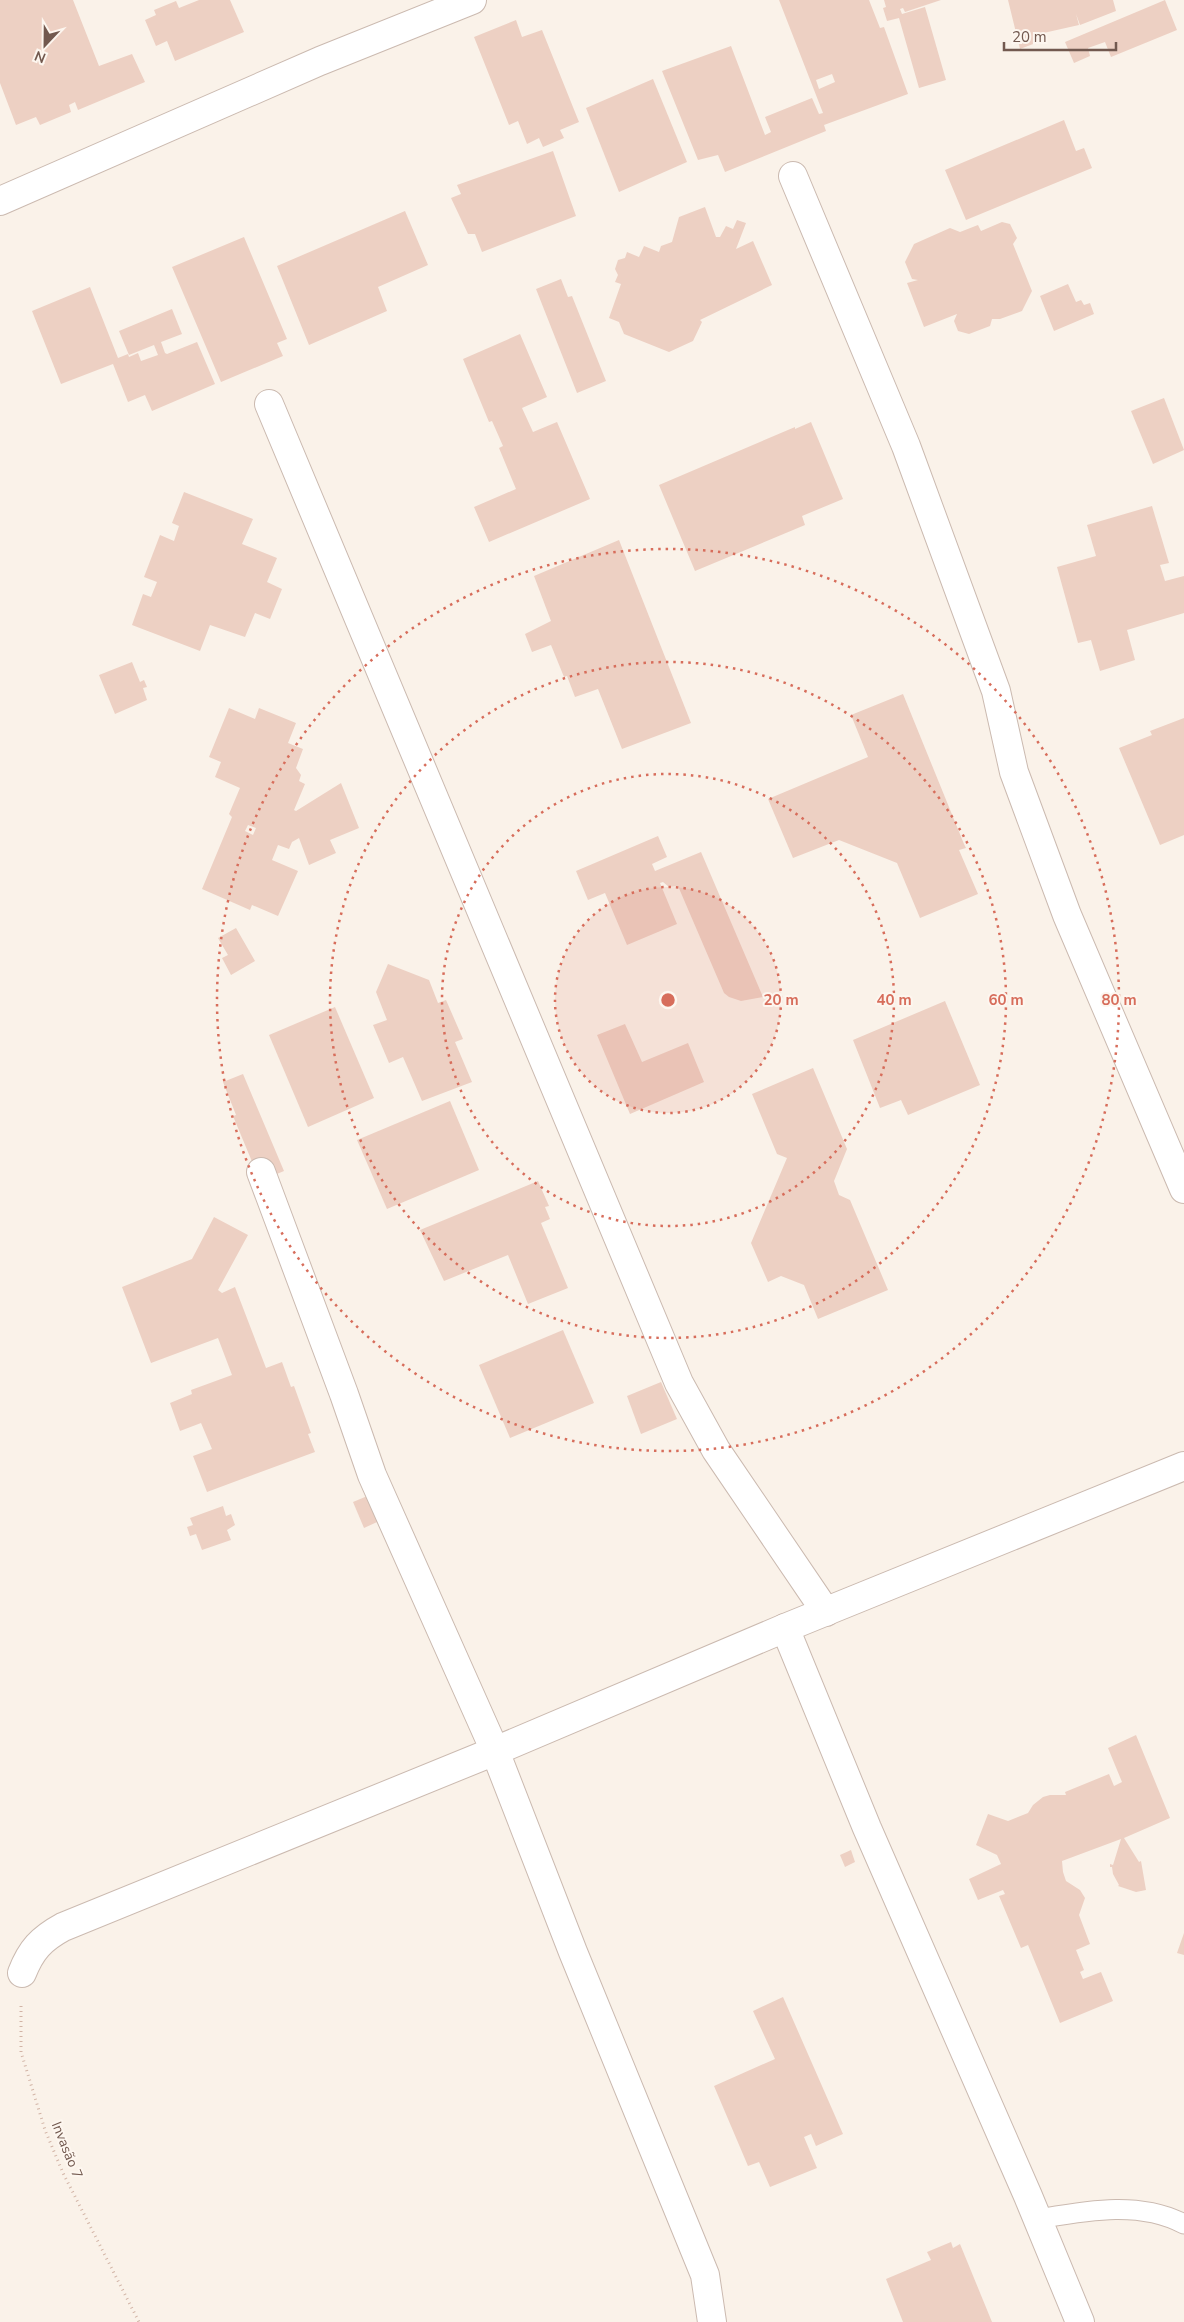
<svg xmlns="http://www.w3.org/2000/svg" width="1184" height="2322" font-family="'Nunito Sans',sans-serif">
	<rect width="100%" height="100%" fill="#faf2e9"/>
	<g fill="#edd0c3" fill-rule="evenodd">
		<polygon points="0,0 73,0 99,66 132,54 145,82 78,110 75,102 69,105 71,112 40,125 36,117 16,125 0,83"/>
		<polygon points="199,0 230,0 244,32 175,61 167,41 156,46 145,20 156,15 154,10 176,1 179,8"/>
		<path d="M779,0H869L880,28L884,27L908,94L824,125L826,131L725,172L718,155L698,160L662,71L731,46L765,135L771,132L765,117L812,98L819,114L823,113ZM832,74L835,82L819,89L816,80Z"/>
		<polygon points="884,0 941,0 905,12 903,8 900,9 902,14 925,7 946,80 919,88 899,18 887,21 883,8 886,7"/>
		<polygon points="1008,0 1113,0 1116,11 1080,25 1076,14 1079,25 1039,34 1041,41 1020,49"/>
		<polygon points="1165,0 1177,30 1111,57 1105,42 1088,48 1090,56 1074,63 1065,42"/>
		<polygon points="516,20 522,37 542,30 579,122 560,130 564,138 543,147 539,138 527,144 518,121 509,125 474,37"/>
		<polygon points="653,79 687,162 619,192 586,108"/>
		<polygon points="1064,120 1076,151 1084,148 1092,168 966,220 945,170"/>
		<polygon points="553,151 576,216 482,252 475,234 468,234 451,198 461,194 457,185"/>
		<polygon points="705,207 716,237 720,237 726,226 733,229 737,220 746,223 736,249 753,241 772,285 700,320 702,322 693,341 669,352 624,334 619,322 609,318 621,284 615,282 618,275 615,269 618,260 625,258 627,252 639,257 644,246 659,252 661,246 672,242 679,217"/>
		<polygon points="405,211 428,265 378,287 387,311 309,345 277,266"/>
		<polygon points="1002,222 1010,224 1017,238 1013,244 1032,291 1022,311 1000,319 992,319 990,326 969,334 958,331 954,321 957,314 924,327 907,283 918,280 912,279 905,262 914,244 950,228 960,232 978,225 981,231"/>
		<polygon points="244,237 287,339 277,343 283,356 221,382 172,267"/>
		<polygon points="561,279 568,297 572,296 606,381 577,393 536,289"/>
		<polygon points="1068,284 1076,302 1081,300 1084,305 1090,303 1094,314 1054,331 1040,296"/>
		<polygon points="90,287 118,358 128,354 129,357 138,353 141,361 158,355 154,345 129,355 119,331 172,309 182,334 161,342 165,353 167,354 197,342 215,384 152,411 145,395 128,402 113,364 61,384 32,311"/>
		<polygon points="520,334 547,397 522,408 533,432 557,422 590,499 489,542 474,507 516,489 499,448 503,446 492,421 489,422 463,359"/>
		<polygon points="1164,398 1184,450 1153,464 1131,411"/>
		<polygon points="811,422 843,499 802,516 805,525 695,571 659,485 795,427 795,429"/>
		<polygon points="184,492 253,519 242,544 277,558 267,582 282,589 270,619 255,613 245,637 210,625 200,651 132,625 143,594 151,597 157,582 144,577 160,535 174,541 179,526 172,523"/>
		<polygon points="1152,506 1169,563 1160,565 1165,581 1184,576 1184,613 1127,630 1135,660 1100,671 1091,640 1078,643 1057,567 1096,556 1087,525"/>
		<polygon points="619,540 691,723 622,749 598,689 575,697 567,676 564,677 551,645 532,652 525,634 551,621 534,576"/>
		<polygon points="132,662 140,682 144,680 147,687 143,688 147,700 115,714 99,675"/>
		<polygon points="903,694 964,844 966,848 959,850 978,894 920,918 897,863 839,840 793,858 768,799 868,757 851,715"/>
		<path d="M229,708L255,719L259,708L296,723L288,743L303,749L296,768L301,775L299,781L305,784L294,810L296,811L341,783L359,828L330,840L336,853L309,865L299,838L292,842L289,849L278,845L272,860L298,871L278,916L252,905L250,910L202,889L232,817L229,814L240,788L215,777L221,762L209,757ZM248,825L256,828L253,835L245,831Z"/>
		<polygon points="1184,718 1184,835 1160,845 1119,748 1152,735 1150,731"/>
		<polygon points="658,836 667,857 652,864 655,871 701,852 763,997 741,1001 729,997 724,993 678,886 669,887 663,882 660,883 677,924 627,945 605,893 588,900 576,871"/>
		<polygon points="236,928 255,961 231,975 222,958 228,955 218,938"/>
		<polygon points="388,964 429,980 438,1003 446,1000 463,1039 455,1042 472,1082 422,1101 403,1057 389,1063 373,1025 387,1020 376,992"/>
		<polygon points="945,1001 980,1085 908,1115 901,1100 880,1108 853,1040"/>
		<polygon points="335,1007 374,1098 308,1127 269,1035"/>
		<polygon points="625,1024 642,1062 688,1043 704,1082 630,1114 597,1035"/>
		<polygon points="813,1068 847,1149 834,1181 839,1195 850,1200 888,1290 818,1319 804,1285 781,1276 768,1282 751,1243 787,1158 777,1154 752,1094"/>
		<polygon points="243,1074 284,1171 260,1181 233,1116 236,1115 223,1082"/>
		<polygon points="450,1101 479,1170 387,1209 357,1140"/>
		<polygon points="538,1181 549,1206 545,1207 550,1219 541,1223 568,1288 528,1304 508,1255 444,1281 420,1230"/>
		<polygon points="214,1217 248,1235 218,1290 222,1293 235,1287 266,1368 282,1362 291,1387 294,1386 311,1433 308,1434 315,1452 207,1492 193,1456 212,1449 201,1423 180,1431 170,1403 192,1394 191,1390 232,1375 218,1338 151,1363 122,1287 192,1259"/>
		<polygon points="563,1330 594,1403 510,1438 479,1365"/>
		<polygon points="661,1382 677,1419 641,1434 627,1396"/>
		<polygon points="377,1492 388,1517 364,1528 353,1502"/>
		<polygon points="223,1506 226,1516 231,1514 235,1525 227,1530 231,1540 202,1550 196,1534 190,1536 187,1527 193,1525 190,1518"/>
		<polygon points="1136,1735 1170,1818 1124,1838 1139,1862 1141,1861 1146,1890 1136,1892 1118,1886 1119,1885 1113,1874 1112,1867 1110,1867 1110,1864 1113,1865 1121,1839 1062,1861 1063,1872 1066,1881 1080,1890 1085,1898 1079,1915 1090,1944 1076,1950 1084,1970 1080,1972 1083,1979 1101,1972 1113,2001 1060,2023 1028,1945 1021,1948 999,1896 1005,1894 1003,1890 978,1900 969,1879 1001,1864 997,1855 976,1845 988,1814 1008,1821 1028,1813 1033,1805 1043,1797 1050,1795 1066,1795 1065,1792 1109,1774 1114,1786 1122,1782 1108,1748"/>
		<polygon points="851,1850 855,1862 845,1867 840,1855"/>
		<polygon points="1184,1933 1184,1955 1177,1953"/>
		<polygon points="783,1997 843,2134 816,2146 811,2134 804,2137 817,2168 770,2187 759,2162 748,2166 714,2086 775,2059 753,2011"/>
		<polygon points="951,2242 953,2248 960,2244 992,2322 903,2322 886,2279 931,2260 927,2252"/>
	</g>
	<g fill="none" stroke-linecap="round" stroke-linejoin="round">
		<defs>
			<path id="service" d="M1038,2219C1085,2211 1139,2200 1184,2224"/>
			<g id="minor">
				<polyline points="793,176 906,446 996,691 1014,772 1067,915 1184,1189"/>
				<polyline points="0,201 320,61 472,0"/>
				<polyline points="269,404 679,1383 716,1450 826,1612"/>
				<polyline points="261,1172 344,1394 372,1475 495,1751 573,1952 705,2275 712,2322"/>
				<polyline points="785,1628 867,1828 1028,2196 1080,2322"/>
				<path d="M22,1973C31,1950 41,1939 63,1927L495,1751L785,1628L1184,1466"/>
			</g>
		</defs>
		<use href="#service" stroke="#cbbab0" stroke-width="21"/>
		<use href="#minor" stroke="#cbbab0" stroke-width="30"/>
		<polyline stroke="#d2b4a6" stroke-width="3" stroke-dasharray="1 4" stroke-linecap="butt" points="21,2006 21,2052 45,2130 63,2173 139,2322"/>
		<use href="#service" stroke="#fff" stroke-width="19"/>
		<use href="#minor" stroke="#fff" stroke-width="28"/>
	</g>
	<circle cx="668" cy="1000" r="113" fill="#d76d5b" fill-opacity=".12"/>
	<g fill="none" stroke="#d76d5b" stroke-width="2.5" stroke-dasharray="2.5 5">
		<circle cx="668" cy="1000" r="113"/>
		<circle cx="668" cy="1000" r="226"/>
		<circle cx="668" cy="1000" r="338"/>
		<circle cx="668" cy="1000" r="451"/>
	</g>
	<g text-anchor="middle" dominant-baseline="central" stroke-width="4" stroke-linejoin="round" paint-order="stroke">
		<g font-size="14" fill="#72594f" stroke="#fdf6ef">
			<text transform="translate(67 2150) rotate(68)">Invasão 7</text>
		</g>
	</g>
	<circle cx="668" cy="1000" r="8" fill="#d76d5b" stroke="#fdf6ef" stroke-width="2.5"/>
	<g font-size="15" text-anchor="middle" font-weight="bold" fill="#d76d5b" stroke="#fdf6ef" stroke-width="4" stroke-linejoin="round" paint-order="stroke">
		<text x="781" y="1005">20 m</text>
		<text x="894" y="1005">40 m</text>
		<text x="1006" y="1005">60 m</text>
		<text x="1119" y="1005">80 m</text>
	</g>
	<g transform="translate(45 45) rotate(202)" stroke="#fdf6ef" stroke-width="4" paint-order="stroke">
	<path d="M0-4L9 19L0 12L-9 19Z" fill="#72594f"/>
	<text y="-8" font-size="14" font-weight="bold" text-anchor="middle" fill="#72594f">N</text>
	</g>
	<path d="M1004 42v8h112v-8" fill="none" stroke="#72594f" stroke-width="2.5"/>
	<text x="1012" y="42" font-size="15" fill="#72594f" stroke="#fdf6ef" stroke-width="4" paint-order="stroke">20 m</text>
</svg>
